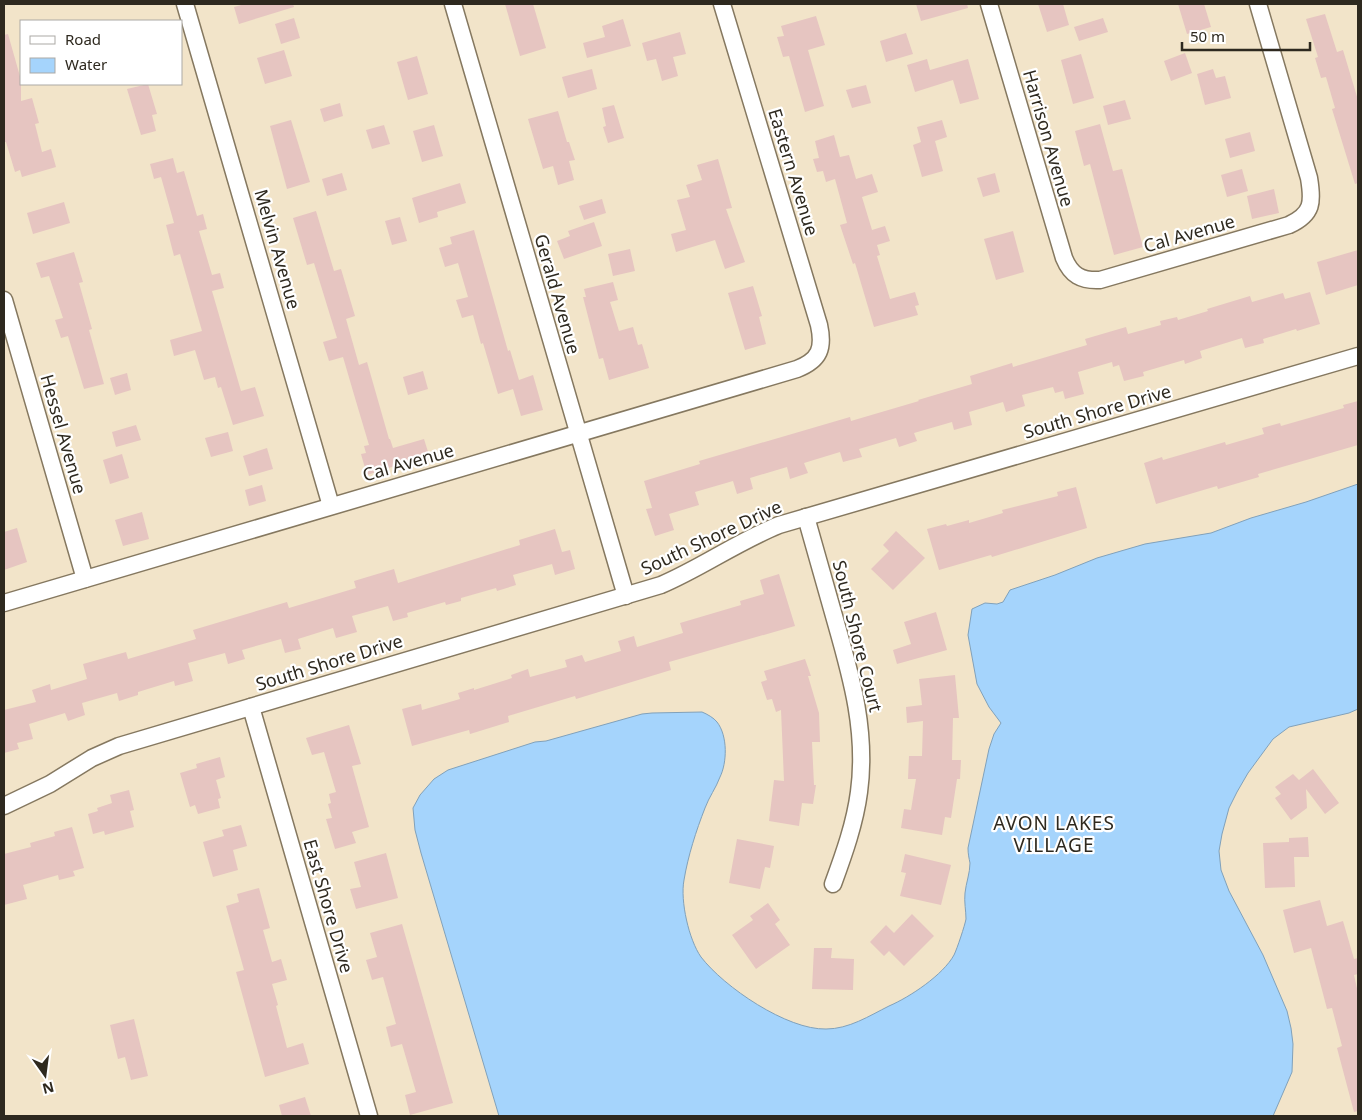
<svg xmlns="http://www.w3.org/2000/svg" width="1362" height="1120" font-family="'Noto Sans',sans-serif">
	<rect width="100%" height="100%" fill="#f2e4c9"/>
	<path fill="#a5d4fc" stroke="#81a1ba" d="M1358,484V709L1349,713L1289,727L1273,739L1248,773L1237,792L1229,808L1222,834L1219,851L1221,870L1229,891L1263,955L1287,1011L1291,1028L1293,1044L1292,1072L1273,1116H499L421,853L415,830L413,808L420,795L434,779L448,770L535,742L546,741L642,714L652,713L702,712C707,714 714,718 717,722C728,736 727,763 720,777C716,788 709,797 705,808C696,831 688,856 684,880C680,901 689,940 701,957C724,987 787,1030 826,1029C849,1029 869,1016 889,1006C910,997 943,975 954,955C957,949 965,925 966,919C966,911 964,902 965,893C966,883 970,873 970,863C969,858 968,854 968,848L989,749L994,734L1001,723L989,707L977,684L968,635L972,609L985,603L997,604L1003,602L1010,590L1055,575L1097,558L1145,544L1211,533L1251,518L1306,502Z"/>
	<g fill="#e6c5c1">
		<polygon points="245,4 293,4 294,7 239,24 234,7"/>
		<polygon points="505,4 533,4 546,48 520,56"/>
		<polygon points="916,4 967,4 968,8 921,21"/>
		<polygon points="1038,4 1063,4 1069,25 1047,32"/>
		<polygon points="1178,4 1204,4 1211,27 1187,34"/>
		<polygon points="1325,14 1337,52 1343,50 1358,100 1358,183 1355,184 1332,109 1335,108 1326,77 1321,78 1315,58 1318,57 1306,19"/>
		<polygon points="816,16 825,45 808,50 824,106 805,112 789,56 783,57 777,37 784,36 781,26"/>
		<polygon points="294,18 300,38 281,44 275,24"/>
		<polygon points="1103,18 1108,32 1079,41 1074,27"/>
		<polygon points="623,19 631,46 587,58 583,43 605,37 602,26"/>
		<polygon points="680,32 686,54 673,57 678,76 662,81 656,59 647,61 642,43"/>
		<polygon points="906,33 913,54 886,62 880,41"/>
		<polygon points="8,34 21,80 21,101 32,98 39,123 35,124 42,152 51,149 56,167 22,177 20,170 15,172 6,142 4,142 4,35"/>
		<polygon points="284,50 292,76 265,84 257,58"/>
		<polygon points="1185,53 1192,73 1171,81 1164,61"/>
		<polygon points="1081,54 1094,98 1073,104 1061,60"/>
		<polygon points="417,56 428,94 408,100 397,62"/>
		<polygon points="927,59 930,70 968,59 979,99 960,104 953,80 915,92 907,65"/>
		<polygon points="592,69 597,89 568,98 562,77"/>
		<polygon points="1213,69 1216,78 1225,76 1231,98 1205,105 1197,74"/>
		<polygon points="148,84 157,114 152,115 156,131 141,135 127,89"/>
		<polygon points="866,85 871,103 852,108 846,90"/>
		<polygon points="1125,100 1131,119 1108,125 1103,106"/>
		<polygon points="340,103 343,116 324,122 320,109"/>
		<polygon points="614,105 624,138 608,143 603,127 606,126 602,108"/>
		<polygon points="558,111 567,142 569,142 575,160 569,161 574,180 558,185 553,166 543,169 528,119"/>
		<polygon points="291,120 310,182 287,189 270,126"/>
		<polygon points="942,120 947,137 935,141 943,171 922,177 913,145 921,142 917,127"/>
		<polygon points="1100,124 1113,171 1122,169 1143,247 1114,255 1090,164 1084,166 1075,131"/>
		<polygon points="384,125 390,144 372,149 366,130"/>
		<polygon points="434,125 443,156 422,162 413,131"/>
		<polygon points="1250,132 1255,151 1230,158 1225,139"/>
		<polygon points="834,135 840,157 849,155 856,179 872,174 878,192 862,197 872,230 885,226 890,241 877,245 880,255 877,256 890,299 915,292 919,305 915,306 918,315 874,327 855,263 853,264 840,225 847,223 835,179 826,182 823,171 817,172 813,159 819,158 815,141"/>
		<polygon points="173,158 177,173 184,171 197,216 203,214 207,229 199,231 212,275 220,273 224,288 212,291 241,391 255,387 264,416 233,425 221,387 218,388 215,377 204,380 195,350 174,356 170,340 202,331 180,254 174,256 166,225 174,223 161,177 154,179 150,164"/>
		<polygon points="718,159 732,208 726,209 745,262 725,269 715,240 676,252 671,234 686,230 677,200 690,197 686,185 702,180 697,165"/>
		<polygon points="1242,169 1248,191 1227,197 1221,175"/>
		<polygon points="342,173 347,190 327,196 322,179"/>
		<polygon points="995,173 1000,192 983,197 977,178"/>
		<polygon points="460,183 466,203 437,212 438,217 419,223 412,198"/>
		<polygon points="1274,189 1279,213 1252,219 1247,196"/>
		<polygon points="602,199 606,213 584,220 579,206"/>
		<polygon points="64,202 70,223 33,234 27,213"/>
		<polygon points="316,211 334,271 341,269 355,316 346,319 359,365 367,362 389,439 390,439 393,448 424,439 429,455 367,475 361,454 366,453 364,446 369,445 355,398 343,357 329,361 323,342 337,338 314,263 307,265 293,218"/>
		<polygon points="400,217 407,241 392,245 385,221"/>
		<polygon points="594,222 602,246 564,259 557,241 570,236 568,231"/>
		<polygon points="474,230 508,351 510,350 519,380 533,375 543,410 521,416 513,389 498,394 483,343 481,344 473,315 462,318 456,300 468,297 458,263 445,267 439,248 452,244 450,237"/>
		<polygon points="1013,231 1024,272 996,280 984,239"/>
		<polygon points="630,249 635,271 613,276 608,254"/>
		<polygon points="1358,250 1358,285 1326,295 1317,262"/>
		<polygon points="74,252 83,282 79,283 92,329 89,330 104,384 84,389 68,336 61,338 55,320 63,318 49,276 41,278 36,263"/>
		<polygon points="613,282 618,300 610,302 619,331 633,327 638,345 642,344 649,368 609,380 603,358 599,359 583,297 586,297 584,289"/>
		<polygon points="753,286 762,316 759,317 766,344 745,350 728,293"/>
		<polygon points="1310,292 1320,324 1297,331 1296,329 1263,339 1264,343 1245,348 1242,338 1200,351 1202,358 1185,364 1184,360 1143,372 1144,376 1124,381 1119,365 1113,367 1112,362 1078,372 1084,394 1065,399 1063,391 1055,393 1053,387 1022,395 1025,406 1006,412 1003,402 969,412 972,425 954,430 952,422 914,433 917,441 899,447 896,438 859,449 862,457 843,462 840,452 804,463 808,473 790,479 787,467 750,478 753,489 737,494 733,481 695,492 699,505 669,514 674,530 655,536 646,509 652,508 644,481 700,464 699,461 850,417 851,421 919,401 918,400 972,384 970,376 1012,363 1013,367 1087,345 1085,339 1126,327 1128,334 1161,325 1160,321 1177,317 1178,320 1208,311 1207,309 1250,296 1252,302 1283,293 1285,299"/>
		<polygon points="423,371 428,389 408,395 403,377"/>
		<polygon points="127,373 131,390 115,395 110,378"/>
		<polygon points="1358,401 1358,445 1258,474 1259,477 1218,489 1217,486 1156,504 1144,463 1162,457 1163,460 1225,442 1226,445 1264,434 1262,428 1280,423 1281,426 1344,408 1343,405"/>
		<polygon points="136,425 141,440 116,447 112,432"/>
		<polygon points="228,432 233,451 211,457 205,438"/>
		<polygon points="267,448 273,469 249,476 243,456"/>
		<polygon points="122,454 129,478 110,484 103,460"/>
		<polygon points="262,485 266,501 249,506 245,490"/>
		<polygon points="1076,487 1087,528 992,557 991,555 939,570 927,529 946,524 947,526 969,520 969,523 1003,513 1002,510 1058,496 1057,492"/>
		<polygon points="142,512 149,539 123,546 115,520"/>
		<polygon points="17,528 27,562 4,570 4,532"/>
		<polygon points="555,529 562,552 570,550 575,569 555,575 552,564 513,575 516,585 497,591 496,588 461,598 461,601 446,605 445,602 407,613 408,617 393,621 388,606 352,616 357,632 336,638 333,628 298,639 301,649 285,653 281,639 242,650 245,659 228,664 225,653 188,663 193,681 175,686 174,681 138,692 138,695 119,701 117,693 82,703 85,715 68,721 65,713 29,724 33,739 17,743 19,749 4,753 4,710 36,702 32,690 50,684 51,690 87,679 83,664 126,652 128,659 196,639 193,630 287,602 289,608 356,588 354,581 394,569 398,583 520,545 519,540"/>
		<polygon points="896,531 925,558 893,590 871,569 889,551 883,545"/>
		<polygon points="779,574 795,626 669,662 671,670 576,699 575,696 508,716 509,722 470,734 469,730 412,746 402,709 421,704 422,710 460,699 458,693 474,688 474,690 512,678 511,675 528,669 530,677 567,667 565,660 582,655 585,662 621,651 618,641 634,636 637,647 683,633 680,623 741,605 740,601 764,594 760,580"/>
		<polygon points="936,612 947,650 897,664 893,650 911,644 904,622"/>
		<polygon points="805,659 811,676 808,676 819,713 820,742 812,742 814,785 816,785 813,804 802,803 799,826 769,821 774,780 784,781 781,710 776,712 772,699 767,700 761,682 767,680 764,671"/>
		<polygon points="955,675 959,718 953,718 952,760 961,760 960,779 957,779 951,818 945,817 942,835 901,828 904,809 911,810 916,779 908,779 909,756 922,756 923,721 907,723 906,707 922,705 919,679"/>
		<polygon points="349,725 361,764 352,766 369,827 352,832 356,843 335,849 326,819 332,818 328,804 331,803 329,794 336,792 324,752 312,755 306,738"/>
		<polygon points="220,757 225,777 216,780 221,798 218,799 220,808 198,814 195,805 190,807 180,773 197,768 196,764"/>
		<polygon points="1313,769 1339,803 1325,814 1306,789 1307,808 1291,820 1275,798 1281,794 1275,787 1293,774 1299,780"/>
		<polygon points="129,790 134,810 130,811 134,827 105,835 104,831 93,834 88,814 98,811 97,808 112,803 110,795"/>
		<polygon points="241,825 247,846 233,850 238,870 213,877 203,842 224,836 222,830"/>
		<polygon points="72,827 84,868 73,871 75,876 59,880 58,875 23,885 27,899 4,905 4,854 31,847 30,843 55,836 54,832"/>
		<polygon points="1308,837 1309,857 1294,857 1295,887 1265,888 1263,843 1289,842 1289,838"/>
		<polygon points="737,839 774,846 770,868 765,867 760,889 729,883"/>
		<polygon points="386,853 398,898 356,909 350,889 361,887 354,862"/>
		<polygon points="905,854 951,865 941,905 900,896 906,873 901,872"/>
		<polygon points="259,888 270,928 263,930 272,962 281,959 287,980 272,984 278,1005 276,1006 287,1048 303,1043 309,1064 265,1077 236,972 244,970 226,906 239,902 237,894"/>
		<polygon points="1320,900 1327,926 1343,921 1354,959 1358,958 1358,974 1354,975 1358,993 1358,1111 1354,1112 1337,1048 1342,1046 1332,1008 1327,1009 1311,948 1294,953 1283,910"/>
		<polygon points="768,903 780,920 775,924 790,945 756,969 732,935 753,920 750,916"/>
		<polygon points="912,914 934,936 904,966 889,951 884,956 870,942 886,925 894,933"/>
		<polygon points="402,924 453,1103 410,1115 405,1095 416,1092 402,1044 391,1047 386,1027 396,1024 383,977 372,980 366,960 377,957 370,933"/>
		<polygon points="814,948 832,948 831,958 854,959 853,990 812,989"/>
		<polygon points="134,1019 148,1076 131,1080 125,1057 118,1059 110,1025"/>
		<polygon points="305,1097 311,1116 282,1116 279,1105"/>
	</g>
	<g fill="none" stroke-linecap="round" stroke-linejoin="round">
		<defs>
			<g id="minor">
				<polyline points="185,4 331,506"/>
				<polyline points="453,4 626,596"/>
				<path d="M989,4L1064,258C1071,275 1081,281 1100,280L1289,225C1313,214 1313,202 1309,178L1258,4"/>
				<polyline points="4,300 85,579"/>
				<path d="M806,517C816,552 826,588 836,623C852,679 867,733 859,792C855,823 844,854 833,884"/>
				<path d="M4,603L797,369C820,360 824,348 819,325L722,4"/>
				<polyline points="251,707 369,1116"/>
				<path d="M4,806L50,784L92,758L119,746L661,585C701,568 737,542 779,525L1358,356"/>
			</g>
		</defs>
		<use href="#minor" stroke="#857860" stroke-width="19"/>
		<use href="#minor" stroke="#fff" stroke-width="16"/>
	</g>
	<g text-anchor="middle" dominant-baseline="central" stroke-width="4.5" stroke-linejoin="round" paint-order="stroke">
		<g font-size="18" fill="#2e291f" stroke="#fff">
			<text transform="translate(1049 138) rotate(74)">Harrison Avenue</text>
			<text transform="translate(794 172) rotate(73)">Eastern Avenue</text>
			<text transform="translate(1189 233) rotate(-16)">Cal Avenue</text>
			<text transform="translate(278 249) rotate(74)">Melvin Avenue</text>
			<text transform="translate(558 294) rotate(74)">Gerald Avenue</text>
			<text transform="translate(1097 411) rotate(-16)">South Shore Drive</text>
			<text transform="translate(64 434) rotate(74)">Hessel Avenue</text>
			<text transform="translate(408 462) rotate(-16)">Cal Avenue</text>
			<text transform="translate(711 537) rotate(-25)">South Shore Drive</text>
			<text transform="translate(858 636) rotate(76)">South Shore Court</text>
			<text transform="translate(329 662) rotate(-17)">South Shore Drive</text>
			<text transform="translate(329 906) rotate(74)">East Shore Drive</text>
		</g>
		<g font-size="19" letter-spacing="1" fill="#2e291f" stroke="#fff">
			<text x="1054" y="823">AVON LAKES<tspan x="1054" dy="22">VILLAGE</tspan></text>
		</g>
	</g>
	<rect width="1362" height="1120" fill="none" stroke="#2e291f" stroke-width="10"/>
	<rect x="20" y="20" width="162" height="65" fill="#ffffff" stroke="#aba9a5"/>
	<rect x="30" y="36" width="25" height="8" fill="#ffffff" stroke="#aba9a5"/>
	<text x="65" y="45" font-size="15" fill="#2e291f">Road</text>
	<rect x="30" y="58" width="25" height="15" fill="#a5d4fc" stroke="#aba9a5"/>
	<text x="65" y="70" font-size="15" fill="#2e291f">Water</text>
	<g transform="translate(45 1075) rotate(166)" stroke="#ffffff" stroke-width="4" paint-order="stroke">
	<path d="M0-4L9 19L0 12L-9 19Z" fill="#2e291f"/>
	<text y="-8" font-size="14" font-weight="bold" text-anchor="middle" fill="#2e291f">N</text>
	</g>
	<path d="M1182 42v8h128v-8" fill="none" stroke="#2e291f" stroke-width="2.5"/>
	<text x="1190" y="42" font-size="15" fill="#2e291f" stroke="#ffffff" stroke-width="4" paint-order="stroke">50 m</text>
</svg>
